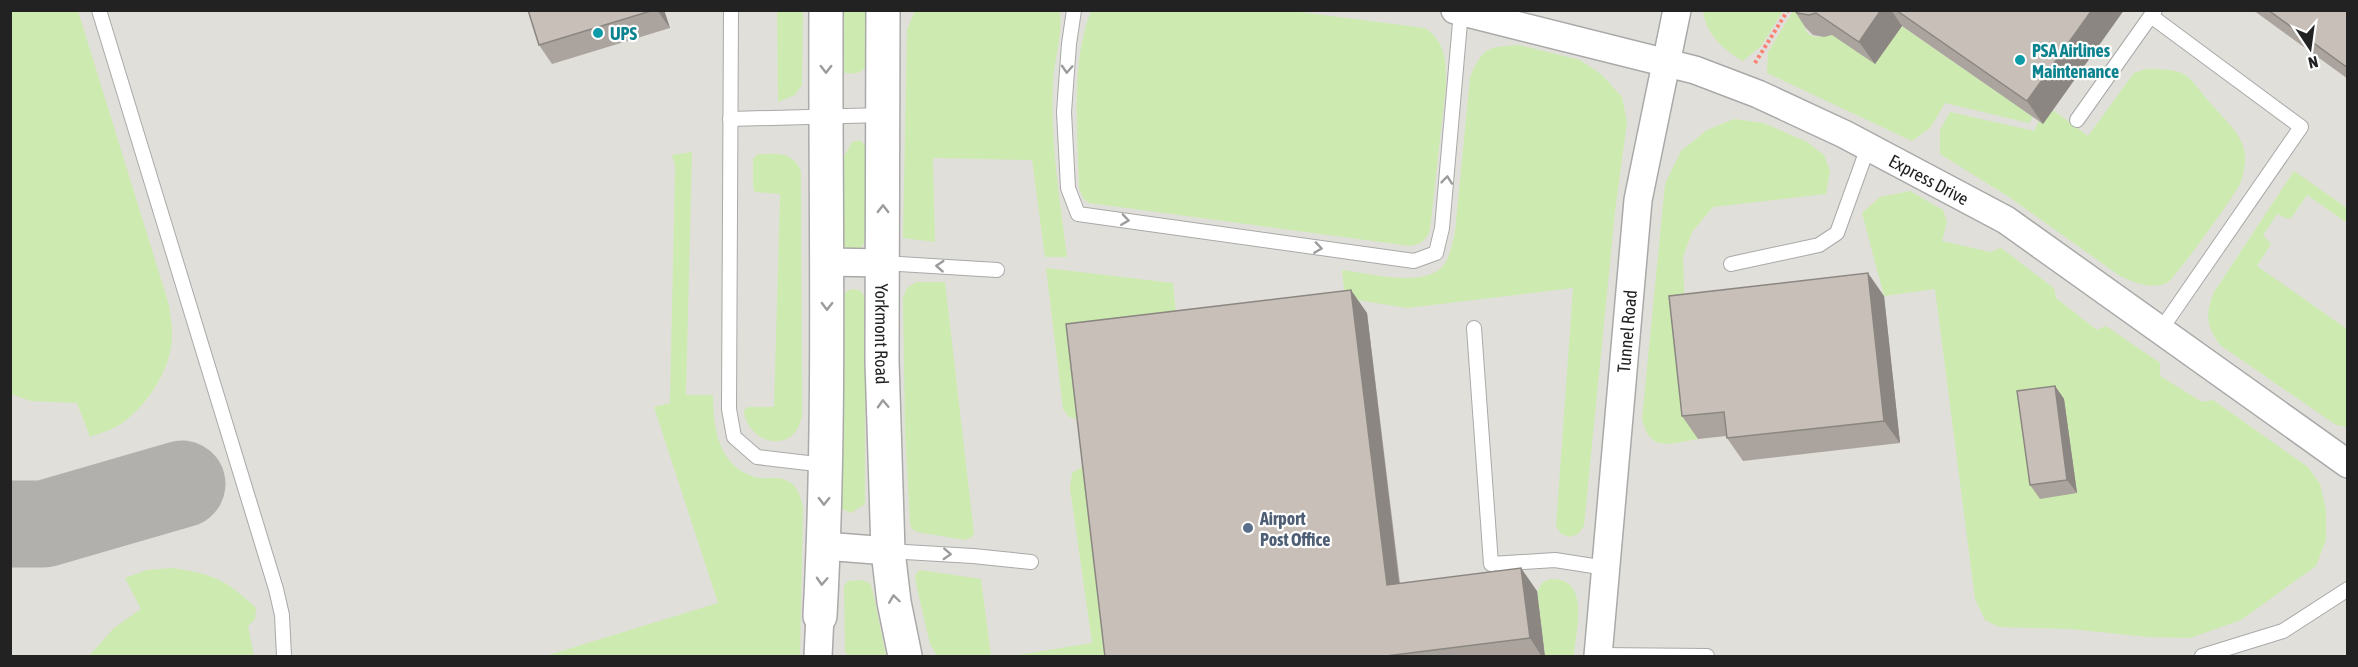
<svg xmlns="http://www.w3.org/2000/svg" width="2358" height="667" font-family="'Asap Condensed',sans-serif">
	<rect width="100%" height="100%" fill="#f2efe9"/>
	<polygon fill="#e1dfda" points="10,11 2347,11 2347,656 11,656"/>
	<g fill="#cdebb0">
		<path d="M11,10L78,11L169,305C170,314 172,324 172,333C173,367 148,405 121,424C112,430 100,433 90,437L77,403L31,401L11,394Z"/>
		<polygon points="777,11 803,11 802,85 795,95 778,102"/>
		<path d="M841,11H866V66C860,74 854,74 845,73L840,66Z"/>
		<path d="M915,11H1060C1063,35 1054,59 1053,83C1050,142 1060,200 1067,257H1045L1032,160L933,158L935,242L903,238L907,29Z"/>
		<path d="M1091,11L1284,10L1425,28C1446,42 1446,61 1446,84L1430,230C1426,241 1421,244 1410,246L1089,203L1083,198L1079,188C1078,133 1070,63 1091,11Z"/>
		<path d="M1703,11V10L1783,11L1761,46L1743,61C1723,50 1706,34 1703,11Z"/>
		<path d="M1793,11H1805C1794,64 1862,20 1880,11L2033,117L2029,123L1945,103L1930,128L1912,141L1767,73L1768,52Z"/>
		<path d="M1519,45L1580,60L1602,75L1622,97L1627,122L1615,212L1584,526L1578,534L1569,537L1561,534L1556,526L1573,288L1407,308L1345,298L1342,270C1368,273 1422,288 1442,267C1450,259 1452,243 1455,232L1470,77C1483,47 1487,47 1519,45Z"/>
		<path d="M2146,69C2191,69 2185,74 2213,106C2225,120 2243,135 2245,155C2246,162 2243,175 2241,182C2238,191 2176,277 2168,282C2152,291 2134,282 2120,276L2009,197L1940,154V130L1950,112L2034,131L2039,121L2043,124L2053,110L2088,136L2134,73Z"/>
		<path d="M1734,119L1764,123L1807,142L1824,155L1830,171L1826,194L1713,207L1692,232L1683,257L1685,319L1698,439C1671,443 1650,454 1642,419L1665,184L1681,151L1707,130Z"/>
		<polygon points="860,140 866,146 865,241 861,248 852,251 844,246 840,239 840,164 852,142"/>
		<path d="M692,152L686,395H713C713,430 719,469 759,478C767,479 776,477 783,479C797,483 801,496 803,508L800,656H545L718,603L654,407L670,403L675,166L672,155Z"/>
		<path d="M758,154C777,154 792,151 801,171L802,416C800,424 797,432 790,437C770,450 744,431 744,410L748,407H774L780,194L755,192L753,188V159Z"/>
		<path d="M2294,171L2347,208V223L2307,195L2292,217L2288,219L2277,214L2263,235L2271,244L2257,266L2347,329V427L2336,425L2220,345C2206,325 2205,315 2214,292Z"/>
		<polygon points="1910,191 1943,210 1947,222 1942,241 1990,252 2001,248 2054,288 2056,298 2097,330 2106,326 2160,363 2160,376 2202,402 2213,400 2308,467 2320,484 2326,510 2326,540 2316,566 2241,620 2190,638 2148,637 2070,629 1999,627 1985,620 1975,599 1935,289 1884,296 1862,213 1880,197"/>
		<polygon points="1046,268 1173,283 1178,336 1077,419 1069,417 1063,409"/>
		<polygon points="916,282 945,282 974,533 972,537 965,540 917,532 912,529 910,524 905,430 903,298 907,288"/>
		<polygon points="853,289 861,291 865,298 865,504 851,513 842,509 838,503 840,298 847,291"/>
		<polygon points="1096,465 1119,656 1011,656 1092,643 1070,488 1072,473 1083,466"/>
		<path d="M172,568C214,574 225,579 256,608L255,619L248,626L254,656H89L114,628L141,609L125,578L147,570Z"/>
		<polygon points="920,570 981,579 991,656 937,656 930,644 916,584 915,575"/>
		<path d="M1551,579C1591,578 1576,630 1574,656H1545L1537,591L1543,582Z"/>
		<polygon points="861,580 870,583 873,592 886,656 848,656 845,651 844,586 848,581"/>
	</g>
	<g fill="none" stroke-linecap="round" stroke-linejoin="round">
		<polyline stroke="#b1b0ac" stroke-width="87" points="10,524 44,524 182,484"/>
		<defs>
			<g id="service">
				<polyline points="99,10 276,589 282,615 284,656"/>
				<polyline points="731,10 729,409 734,437 757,457 825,465"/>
				<polyline points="1074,10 1069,44 1064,112 1068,188 1078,214 1414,261 1436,253 1442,228 1461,11"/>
				<polyline points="2151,16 2301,127 2160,331"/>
				<polyline points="730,119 883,115"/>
				<polyline points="2077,120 2155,10"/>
				<polyline points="883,263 997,270"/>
				<polyline points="1731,264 1819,245 1837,233 1868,147"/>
				<polyline points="1474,328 1491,564 1555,560 1606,568"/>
				<polyline points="888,551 973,556 1031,562"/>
				<polyline points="1598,655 1707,656"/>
				<polyline points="2202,656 2283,631 2348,589"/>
			</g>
			<g id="minor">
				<path id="s1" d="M1455,10L1695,70L1758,94L1844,134L2006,220L2348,464"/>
				<polyline points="827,262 883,263"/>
				<polyline points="824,546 888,551"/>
				<polyline points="818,656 820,616"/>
				<path id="s2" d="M1598,656L1638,200L1677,10"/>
			</g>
			<g id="tertiary">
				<path id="s3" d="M883,10L882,361L888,551L894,602L905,656"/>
				<path d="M820,616C831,414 825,212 826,10"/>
			</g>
		</defs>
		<use href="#service" stroke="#a9a9a9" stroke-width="16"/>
		<use href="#minor" stroke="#a9a9a9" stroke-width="30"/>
		<use href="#tertiary" stroke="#a9a9a9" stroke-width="36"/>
		<polyline stroke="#fa8072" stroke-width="4" stroke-dasharray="3 3" stroke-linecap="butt" points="1755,63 1788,10"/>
		<use href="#service" stroke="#fff" stroke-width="14"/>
		<use href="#minor" stroke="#fff" stroke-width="27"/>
		<use href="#tertiary" stroke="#fff" stroke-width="33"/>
	</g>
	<g fill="#aba49e">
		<polygon points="528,10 664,10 670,28 552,64 539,45"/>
		<polygon points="1794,10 2124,10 2043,124 1902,26 1875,64 1832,35 1824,37 1813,35 1805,27"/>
		<polygon points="2253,10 2348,10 2348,79"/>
		<polygon points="1884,296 1900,443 1743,461 1727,438 1726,436 1698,439 1682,416"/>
		<polygon points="1367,313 1400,583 1537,591 1545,657 1105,657"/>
		<polygon points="2055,386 2064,399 2077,493 2040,499 2030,485"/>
	</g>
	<g fill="#8b8681">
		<polygon points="657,10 664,10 670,28"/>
		<polygon points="1881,10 1891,10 1902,26 1875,64 1859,42"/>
		<polygon points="2092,10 2124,10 2043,124 2027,101"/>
		<polygon points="1868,273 1884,296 1900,443 1884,421"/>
		<polygon points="1351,290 1367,313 1402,608 1387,585"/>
		<polygon points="2055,386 2064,399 2077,493 2067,480"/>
		<polygon points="1521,568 1537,591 1545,657 1542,657 1530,638"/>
	</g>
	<g fill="#c7bfb8" stroke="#8b8681" stroke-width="1.5">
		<polygon points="528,10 654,10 539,45"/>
		<polygon points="1795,10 1881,10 1859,42 1816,13 1809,15 1797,13"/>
		<polygon points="1896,10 2092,10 2027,101"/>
		<polygon points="2268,10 2348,10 2348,68"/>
		<polygon points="1868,273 1884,421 1727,438 1724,412 1682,416 1669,296"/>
		<polygon points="1351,290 1387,585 1521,568 1530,638 1378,657 1105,657 1066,324"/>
		<polygon points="2055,386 2067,480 2030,485 2017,391"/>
	</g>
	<defs><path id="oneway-chevron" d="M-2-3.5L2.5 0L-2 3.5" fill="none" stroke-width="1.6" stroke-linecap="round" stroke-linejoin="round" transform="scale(1.5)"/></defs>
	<g stroke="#9c9c9c">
		<use href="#oneway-chevron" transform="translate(826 69) rotate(90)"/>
		<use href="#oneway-chevron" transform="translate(1067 69) rotate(93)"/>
		<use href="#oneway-chevron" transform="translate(1447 180) rotate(-84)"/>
		<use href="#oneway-chevron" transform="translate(883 209) rotate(-90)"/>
		<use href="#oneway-chevron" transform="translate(1125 220) rotate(8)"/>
		<use href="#oneway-chevron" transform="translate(1318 248) rotate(8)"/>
		<use href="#oneway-chevron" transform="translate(940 266) rotate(-176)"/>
		<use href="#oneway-chevron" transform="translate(827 306) rotate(91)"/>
		<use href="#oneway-chevron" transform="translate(883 404) rotate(-92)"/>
		<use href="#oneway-chevron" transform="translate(824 501) rotate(91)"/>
		<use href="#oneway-chevron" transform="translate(947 554) rotate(3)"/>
		<use href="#oneway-chevron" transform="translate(822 581) rotate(93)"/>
		<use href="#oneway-chevron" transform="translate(894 599) rotate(-98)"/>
	</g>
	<g fill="#0f9aa8" stroke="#fff" stroke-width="2">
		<circle cx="598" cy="33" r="6"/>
		<circle cx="2020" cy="60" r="6"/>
	</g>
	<circle fill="#5c6f8a" stroke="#fff" stroke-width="2" cx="1248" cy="528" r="6"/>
	<g text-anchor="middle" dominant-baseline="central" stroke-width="4.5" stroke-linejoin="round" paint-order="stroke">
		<g font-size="18" font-weight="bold" fill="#0d838f" stroke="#fff" text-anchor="start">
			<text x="610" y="33">UPS</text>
			<text x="2032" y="50">PSA Airlines<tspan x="2032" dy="21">Maintenance</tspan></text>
		</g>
		<g font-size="18" fill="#222" stroke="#fff">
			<text stroke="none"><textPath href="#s1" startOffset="506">Express Drive</textPath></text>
			<text stroke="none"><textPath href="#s2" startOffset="326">Tunnel Road</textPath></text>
			<text stroke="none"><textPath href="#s3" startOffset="324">Yorkmont Road</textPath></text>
		</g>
		<g font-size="18" font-weight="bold" fill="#4e5e75" stroke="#fff" text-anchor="start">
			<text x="1260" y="518">Airport<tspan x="1260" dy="21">Post Office</tspan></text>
		</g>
	</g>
	<rect width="2358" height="667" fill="none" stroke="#222222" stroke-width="24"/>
	<g transform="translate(2310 48) rotate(167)" stroke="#ffffff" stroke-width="4.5" paint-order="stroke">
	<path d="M0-4.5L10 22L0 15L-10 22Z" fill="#222222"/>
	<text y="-9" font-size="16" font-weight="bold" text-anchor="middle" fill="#222222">N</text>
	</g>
</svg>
